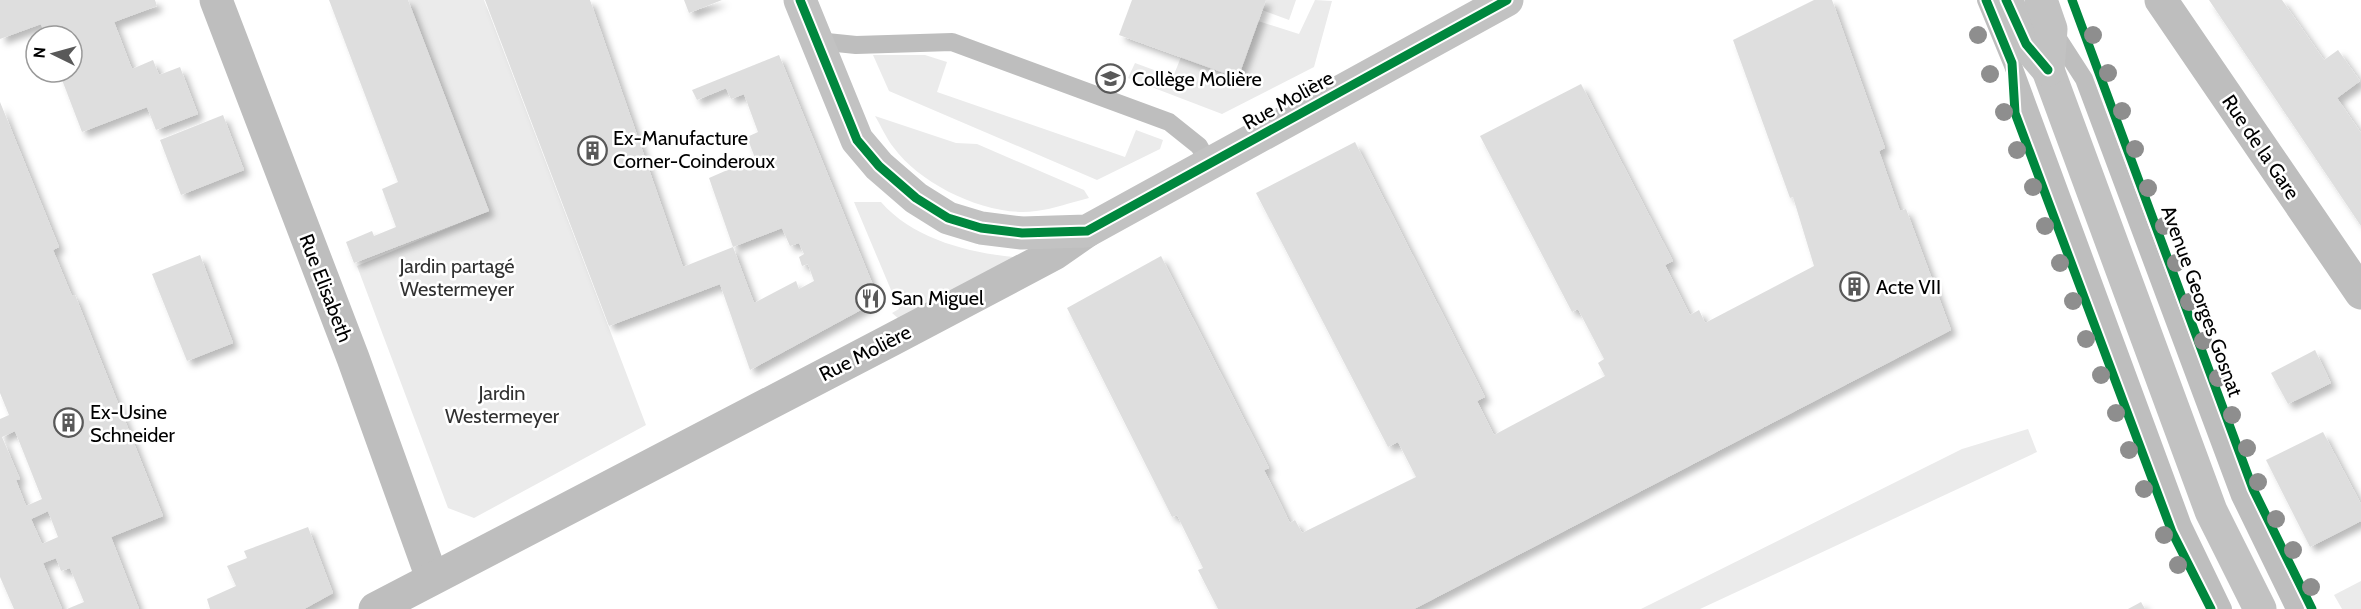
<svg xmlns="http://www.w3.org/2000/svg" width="2361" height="609" font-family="Cabin,sans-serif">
	<defs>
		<filter id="shadow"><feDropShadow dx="5.5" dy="5.5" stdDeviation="3" flood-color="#0004"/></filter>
	</defs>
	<rect width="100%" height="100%" fill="#fff"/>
	<g fill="#ebebeb">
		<polygon points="408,0 484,0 646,425 474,518 448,508 357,266 489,211"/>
		<polygon points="1266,0 1296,0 1289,20 1262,10"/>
		<polygon points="1315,0 1332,1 1314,67 1222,114 1128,78 1135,63 1173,77 1181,57 1258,21 1299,34"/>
		<polygon points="873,55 925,55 947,62 937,92 1125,157 1136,130 1163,140 1160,149 1097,180 889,91"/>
		<path d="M875,116L956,143L977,144L1084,190L1089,198C1072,202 1054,209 1036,211C989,218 921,185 894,148C886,138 881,126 875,116Z"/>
		<path d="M854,202H881C915,241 974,254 1023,258L899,319L892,313L899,309Z"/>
		<polygon points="2028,429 2037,452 1700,609 1641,609 1962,449"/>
		<polygon points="2361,581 2361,609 2342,609 2334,595"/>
	</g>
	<g fill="#dedede" fill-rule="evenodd" filter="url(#shadow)">
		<polygon points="0,0 155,0 157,6 114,22 132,69 153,60 159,75 180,67 198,114 156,130 147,107 82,132 59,72 72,72 72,36 46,36 41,24 0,39"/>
		<polygon points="329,0 408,0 489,211 354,263 346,242 372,231 374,236 396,227 382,189 398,182"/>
		<path d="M485,0H590L683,267L733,247L709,178L755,158L747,137L758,132L744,94L731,99L726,88L697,100L692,90L779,55L875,290L870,305L750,370L720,284L609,326ZM782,228L790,246L799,243L804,254L799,257L802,266L808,264L814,281L799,289L796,281L754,303L733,247Z"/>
		<polygon points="684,0 722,0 689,13"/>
		<polygon points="1132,0 1266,0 1238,78 1119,35"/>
		<polygon points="1814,0 1832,0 1885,148 1879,151 1900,211 1906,209 1951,330 1414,609 1218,609 1198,570 1203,568 1177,515 1172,517 1067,308 1161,256 1269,468 1264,470 1290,523 1295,520 1302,533 1416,477 1398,442 1388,447 1256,193 1355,142 1485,397 1477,401 1494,435 1605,376 1598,363 1604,359 1578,309 1572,312 1480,136 1581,84 1673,261 1665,265 1690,315 1699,310 1705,323 1814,266 1793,197 1790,198 1733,40"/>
		<polygon points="2209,0 2282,0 2324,60 2338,50 2360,81 2337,98 2361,133 2361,226"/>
		<path d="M0,102L59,247L53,250L72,296L75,295L163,516L111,537L139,609H67L84,602L70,568L61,571L56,558L43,563L62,609H14L0,577V419L9,415L0,393ZM15,431L42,499L26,506L16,480L20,479L2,437ZM48,511L58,537L42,544L31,519Z"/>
		<polygon points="223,115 244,170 181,195 160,140"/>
		<polygon points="200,255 233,343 187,361 152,274"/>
		<polygon points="2315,350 2331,383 2288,404 2271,373"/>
		<polygon points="2323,432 2361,504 2361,521 2310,547 2266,460"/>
		<polygon points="308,527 333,593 304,609 210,609 207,599 236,586 227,566 247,558 244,551"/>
		<polygon points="2141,602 2145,609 2128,609"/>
	</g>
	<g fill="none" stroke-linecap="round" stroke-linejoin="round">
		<g stroke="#bebebe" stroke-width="18">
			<polyline points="1986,0 2012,63 2183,526 2223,609"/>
			<polyline points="2053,31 2084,79 2240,496 2295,609"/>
			<polyline points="817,41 856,45 952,42 1169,122 1199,146 1209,164"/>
		</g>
		<g stroke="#bebebe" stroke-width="33">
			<polyline points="216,0 353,358 432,578"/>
			<polyline points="2161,0 2361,293"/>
			<polyline points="375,609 891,340 1054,254 1087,231"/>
		</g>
		<g stroke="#c2c2c2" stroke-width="33">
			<polyline points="800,0 857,140 879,166 916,198 948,218 981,228 1022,233 1087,231 1507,0"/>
			<polyline points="2006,0 2026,44 2048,70 2211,511 2260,609"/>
			<polyline points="2041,0 2051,29 2048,70"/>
		</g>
		<defs>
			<g id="cycleway">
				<polyline points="800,0 857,140 879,166 916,198 948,218 981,228 1022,233 1087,231 1507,0"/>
				<polyline points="1986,0 2012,63 2015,113 2172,532 2211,609"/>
				<polyline points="2006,0 2026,44 2048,70"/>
				<polyline points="2072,0 2253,489 2312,609"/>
			</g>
		</defs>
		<use href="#cycleway" stroke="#fff" stroke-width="13"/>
		<use href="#cycleway" stroke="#00873e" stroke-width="9"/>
	</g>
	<g fill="#8e8e8e">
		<circle cx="1978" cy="35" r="9"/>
		<circle cx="2093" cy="35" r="9"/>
		<circle cx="2108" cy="73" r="9"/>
		<circle cx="1990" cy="74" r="9"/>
		<circle cx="2122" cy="111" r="9"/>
		<circle cx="2004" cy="112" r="9"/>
		<circle cx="2135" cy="149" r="9"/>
		<circle cx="2017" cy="150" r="9"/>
		<circle cx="2033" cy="187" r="9"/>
		<circle cx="2148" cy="188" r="9"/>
		<circle cx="2045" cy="226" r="9"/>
		<circle cx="2164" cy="226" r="9"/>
		<circle cx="2060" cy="263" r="9"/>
		<circle cx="2176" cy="263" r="9"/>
		<circle cx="2073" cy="301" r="9"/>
		<circle cx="2189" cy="302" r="9"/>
		<circle cx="2086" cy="339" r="9"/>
		<circle cx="2203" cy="341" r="9"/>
		<circle cx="2101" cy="375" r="9"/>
		<circle cx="2218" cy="378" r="9"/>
		<circle cx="2116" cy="413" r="9"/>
		<circle cx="2232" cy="415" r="9"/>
		<circle cx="2247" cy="448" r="9"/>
		<circle cx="2129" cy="450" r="9"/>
		<circle cx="2258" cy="482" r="9"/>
		<circle cx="2144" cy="489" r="9"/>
		<circle cx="2276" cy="519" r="9"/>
		<circle cx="2164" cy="535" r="9"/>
		<circle cx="2293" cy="550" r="9"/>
		<circle cx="2178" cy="565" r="9"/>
		<circle cx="2311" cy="587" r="9"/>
	</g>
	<defs>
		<symbol id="school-ring" viewBox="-11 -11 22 22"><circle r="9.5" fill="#fff" stroke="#595959" stroke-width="1.5"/><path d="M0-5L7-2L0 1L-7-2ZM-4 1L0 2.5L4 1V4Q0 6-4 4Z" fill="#595959"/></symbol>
		<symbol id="building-ring" viewBox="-11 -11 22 22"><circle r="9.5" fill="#fff" stroke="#595959" stroke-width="1.5"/><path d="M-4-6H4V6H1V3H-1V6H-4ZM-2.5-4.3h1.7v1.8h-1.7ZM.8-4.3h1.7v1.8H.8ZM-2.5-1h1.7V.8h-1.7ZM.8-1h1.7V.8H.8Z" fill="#595959"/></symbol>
		<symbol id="restaurant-ring" viewBox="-11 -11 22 22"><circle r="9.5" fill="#fff" stroke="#595959" stroke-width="1.5"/><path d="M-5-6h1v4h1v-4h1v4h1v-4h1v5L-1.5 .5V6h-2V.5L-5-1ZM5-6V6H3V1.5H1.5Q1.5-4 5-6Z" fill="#595959"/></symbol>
	</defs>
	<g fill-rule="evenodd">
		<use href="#school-ring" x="1094" y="62" width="33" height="33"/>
		<use href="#building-ring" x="576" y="134" width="33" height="33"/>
		<use href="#building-ring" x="1838" y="270" width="33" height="33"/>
		<use href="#restaurant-ring" x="854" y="282" width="33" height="33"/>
		<use href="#building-ring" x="52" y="406" width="33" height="33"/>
	</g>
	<g text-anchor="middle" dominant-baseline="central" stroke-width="5" stroke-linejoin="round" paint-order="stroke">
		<g font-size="20" fill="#000" stroke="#fff" text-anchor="start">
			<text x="1132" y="79">Collège Molière</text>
			<text x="613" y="138">Ex-Manufacture<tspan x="613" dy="23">Corner-Coinderoux</tspan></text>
			<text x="1876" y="287">Acte VII</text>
			<text x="891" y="298">San Miguel</text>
			<text x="90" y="412">Ex-Usine<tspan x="90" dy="23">Schneider</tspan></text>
		</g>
		<g font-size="20" fill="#000" stroke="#fff">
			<text transform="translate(1288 100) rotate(-29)">Rue Molière</text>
			<text transform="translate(2261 147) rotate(56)">Rue de la Gare</text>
			<text transform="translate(326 288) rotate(69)">Rue Elisabeth</text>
			<text transform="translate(2202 301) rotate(70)">Avenue Georges Gosnat</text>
			<text transform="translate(865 353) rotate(-27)">Rue Molière</text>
		</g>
		<g font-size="20" fill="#313131" stroke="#fff">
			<text x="457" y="266">Jardin partagé<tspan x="457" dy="23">Westermeyer</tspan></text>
			<text x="502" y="393">Jardin<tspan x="502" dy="23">Westermeyer</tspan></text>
		</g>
	</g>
	<g transform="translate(54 54) rotate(275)"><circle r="28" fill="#ffffff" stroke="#999999" stroke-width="1.5"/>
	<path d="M0-4.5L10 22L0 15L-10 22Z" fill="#595959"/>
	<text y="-9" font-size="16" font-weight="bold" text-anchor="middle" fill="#000000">N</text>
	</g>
</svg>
